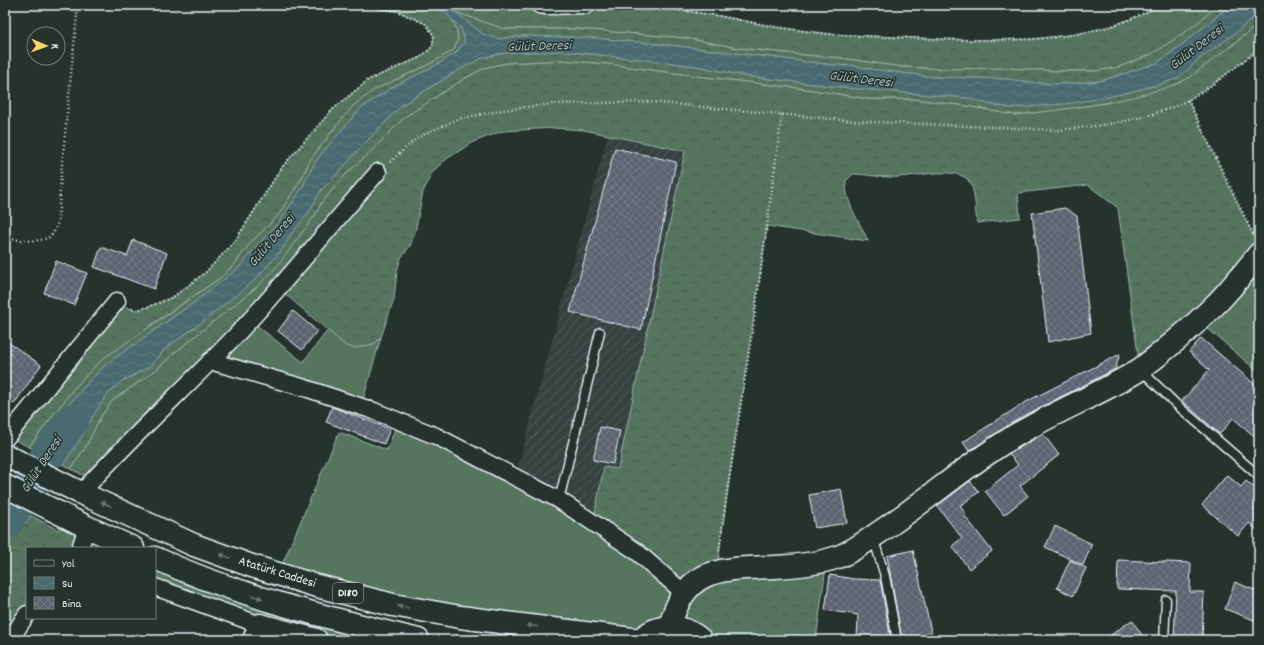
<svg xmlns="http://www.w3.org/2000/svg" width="1264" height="645" font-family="Dekko,sans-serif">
	<defs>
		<pattern id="industrial-furrows" width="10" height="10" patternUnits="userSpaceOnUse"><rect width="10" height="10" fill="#364241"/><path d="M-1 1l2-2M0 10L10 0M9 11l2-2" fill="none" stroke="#535e5d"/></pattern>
		<pattern id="forest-crowns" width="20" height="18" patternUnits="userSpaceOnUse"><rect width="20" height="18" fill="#54755f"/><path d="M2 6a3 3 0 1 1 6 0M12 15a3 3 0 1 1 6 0" fill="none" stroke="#4c5c53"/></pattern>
		<pattern id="wetland-marsh" width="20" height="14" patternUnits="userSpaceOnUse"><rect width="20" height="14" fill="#54755f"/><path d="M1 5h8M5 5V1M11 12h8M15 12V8" fill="none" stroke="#4c5c53"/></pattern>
		<pattern id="water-waves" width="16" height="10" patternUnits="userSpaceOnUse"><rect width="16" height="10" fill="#496a70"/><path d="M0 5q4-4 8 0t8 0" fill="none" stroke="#638085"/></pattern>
		<pattern id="building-cross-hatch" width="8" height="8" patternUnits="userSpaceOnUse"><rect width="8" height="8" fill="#5d6471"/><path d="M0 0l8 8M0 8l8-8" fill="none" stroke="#747b86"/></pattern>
	</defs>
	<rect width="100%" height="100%" fill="#26332d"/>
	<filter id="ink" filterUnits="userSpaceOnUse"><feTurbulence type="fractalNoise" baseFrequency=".025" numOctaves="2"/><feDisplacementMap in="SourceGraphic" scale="8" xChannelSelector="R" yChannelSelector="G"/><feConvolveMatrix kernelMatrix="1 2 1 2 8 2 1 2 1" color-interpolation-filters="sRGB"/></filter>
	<g filter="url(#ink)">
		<polygon fill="url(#industrial-furrows)" points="608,135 686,151 618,470 604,467 593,522 515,477"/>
		<g fill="#54755f" stroke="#9eb3ac">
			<polygon points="250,320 303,362 328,330 346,346 374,344 381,337 361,407 210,361"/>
			<polygon points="398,421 636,551 679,600 640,640 278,574 339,432 387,450"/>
			<polygon points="155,558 418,640 254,640 260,625 155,587"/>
		</g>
		<g fill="url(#forest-crowns)" stroke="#9eb3ac">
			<polygon points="352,5 437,5 452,18 457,30 458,40 454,50 428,65 393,81 336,126 309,162 302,178 279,214 268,226 251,242 235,264 220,278 154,323 94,367 71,392 29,447 7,436 117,301 128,308 137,310 148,307 173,297 206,272 235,241 282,167 331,111 368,80 421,57 432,47 434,36 426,24 397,11"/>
			<polygon points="440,5 587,5 676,10 721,16 775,27 830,34 969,40 1032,39 1076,34 1112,26 1146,13 1159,5 1219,5 1190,29 1152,54 1119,67 1096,71 1054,71 1010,68 944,69 901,67 841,58 814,56 738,48 685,38 577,29 504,29 455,12"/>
			<path d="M1259,24V49L1216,82L1188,100L1227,182L1259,247V373L1198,320L1140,369L1118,208L1088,185L1018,193L1020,218L977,223C975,211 976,190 969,181C955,164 910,179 889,177C877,177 865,174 853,174L846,181C845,203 860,222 868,241L767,226C751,341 731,456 717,571L820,562L825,574L816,640H701L679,628L684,593L593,522L604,467L618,469L685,151L584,130L554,128L503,131L473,142L448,158L433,171L423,192L415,232L410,246L401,258L397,271L394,299L381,337L374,344L354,348L346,346L278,288L93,480L71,469L86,446L101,416L113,400L156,370L173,354L259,285L271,272L315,215L322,202L349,171L366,156L406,116L462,80L484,68L506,63L562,60L608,64L705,77L807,89L869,99H915L967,106L1003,113L1016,115L1107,103L1230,47Z"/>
			<polygon points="32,516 58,530 66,516 87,527 80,548 27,548 27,614 5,640 5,549 18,530"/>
		</g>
		<g fill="url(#wetland-marsh)" stroke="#9eb3ac">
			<polygon points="1219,5 1231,5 1180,46 1157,63 1101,81 1064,84 1038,83 1007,79 934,77 870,69 855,66 833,65 678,46 594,38 524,36 499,39 483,34 455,12 504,29 577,29 685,38 738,48 814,56 841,58 901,67 944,69 1010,68 1054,71 1096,71 1119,67 1152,54 1190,29"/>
			<path d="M1259,12V24L1189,78C1172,87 1155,91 1137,96C1097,106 1057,110 1016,115L1003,113L967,106L915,99H869L807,89L705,77L608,64L562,60L506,63L484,68L462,80L406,116L366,156L349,171L322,202L315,215L278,265L259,285L173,354L156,370L113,400L101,416L86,446L71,469L63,465L79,441L99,406L108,394L122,381L135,375L159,357L167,347L201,323L256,279L283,248L291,234L308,214L321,190L330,182L360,148L402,105L457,71L482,58L504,53L562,51L659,61L702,67L745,76L849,88L968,98L992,105L1013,108L1108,97L1158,85L1177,78L1199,59L1234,34Z"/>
			<path d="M452,18L461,28L465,41L456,53L429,69L394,86L361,108L327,147L314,164L301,190L280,221L255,248L240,267L189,306L108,363L93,377L58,417L36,450L29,447C53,416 75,383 104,358L220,278L235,264L251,242L268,226L279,214L302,178L309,162L336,126L354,105L374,90L428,65L454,50L458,40L457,30Z"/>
		</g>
		<g fill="url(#water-waves)" stroke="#89a0a6">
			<polygon points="437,5 440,5 455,12 483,34 499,39 524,36 594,38 678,46 833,65 855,66 870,69 934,77 1007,79 1038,83 1064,84 1101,81 1157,63 1180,46 1231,5 1259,5 1259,12 1234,34 1199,59 1178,78 1158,85 1108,97 1065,104 1013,108 992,105 968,98 849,88 745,76 702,67 659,61 562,51 504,53 482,58 457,71 402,105 360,148 330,182 321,190 308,214 291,234 283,248 256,279 201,323 167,347 149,367 122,381 108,394 99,406 79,441 63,465 36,450 58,417 93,377 108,363 189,306 240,267 255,248 280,221 301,190 314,164 327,147 361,108 394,86 429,69 456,53 465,41 461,28"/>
			<polygon points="5,502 32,516 18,530 5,549"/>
		</g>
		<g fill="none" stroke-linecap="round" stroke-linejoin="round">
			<polyline stroke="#496a70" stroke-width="33" points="5,524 56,441 73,420"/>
		</g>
		<g fill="url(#building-cross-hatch)" stroke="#e8f1f8">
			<polygon points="615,148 676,162 641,330 570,312"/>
			<polygon points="1065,208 1077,216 1091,333 1048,342 1032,213"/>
			<polygon points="133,240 167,253 154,289 94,267 101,247 127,256"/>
			<polygon points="56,261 87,273 74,305 44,293"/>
			<polygon points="293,311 317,331 302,350 278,331"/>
			<polygon points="1201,338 1259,388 1259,440 1233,418 1220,434 1182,401 1209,370 1189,352"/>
			<polygon points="5,340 41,365 14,404 5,398"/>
			<polygon points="1120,354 1115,369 1018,419 969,451 963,442 1024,403"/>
			<polygon points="332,407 390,429 384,444 326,422"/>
			<polygon points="600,427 620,431 613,464 593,460"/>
			<polygon points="1043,434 1059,455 1020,486 1028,496 1004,515 985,491 1018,465 1009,454"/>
			<polygon points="1227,475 1241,487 1246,481 1259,492 1259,532 1249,523 1238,536 1202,505"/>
			<polygon points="970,481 979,492 960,506 966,514 964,515 992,551 969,569 952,546 962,538 937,506"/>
			<polygon points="841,489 847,523 815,528 809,495"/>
			<polygon points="1055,526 1092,544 1083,565 1045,547"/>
			<polygon points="913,550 932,636 915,640 902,640 887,556"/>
			<polygon points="1070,560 1086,568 1073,596 1057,588"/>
			<polygon points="1118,560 1191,563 1190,592 1204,592 1202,640 1174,640 1176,591 1117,589"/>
			<polygon points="830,575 854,579 880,580 891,640 857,640 858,615 825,610"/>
			<polygon points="1235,582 1259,592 1259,622 1225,609"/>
			<polygon points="1132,620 1145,640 1104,640"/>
		</g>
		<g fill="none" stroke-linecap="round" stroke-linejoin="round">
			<defs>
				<g id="lane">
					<polyline points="1141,370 1177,405 1259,476"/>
					<polyline points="559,500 600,332"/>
					<polyline points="873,537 885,576 897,640"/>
					<polyline points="1164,640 1166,600"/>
				</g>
				<g id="street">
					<polyline points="539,5 547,6 587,5"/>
					<polyline points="210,361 305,388 374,411 436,436 559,500 636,551 684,593"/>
					<polyline points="5,439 117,301"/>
					<path d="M81,493C131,437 187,387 239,332C287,281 331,225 378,172"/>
					<polyline points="80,548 87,527"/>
					<polyline points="155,587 260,625"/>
					<polyline points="10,640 27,614"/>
				</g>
				<g id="secondary">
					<path d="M670,627C684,566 722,569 774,567C796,566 817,564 838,557C856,550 872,537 887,527C928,499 966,466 1008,440C1050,413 1097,396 1139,370C1147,364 1155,358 1162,352C1182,336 1201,319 1219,301C1233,286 1246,270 1259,254"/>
					<polyline points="254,640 260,625 316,640"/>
				</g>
				<g id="highway">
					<polyline points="5,455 81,493 194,545 252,566 317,586 393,605 460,617 640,640"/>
					<polyline points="5,486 87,527 133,548"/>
					<path d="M155,558C238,596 329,618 418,640"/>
					<path d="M640,640C658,623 682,623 701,640"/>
				</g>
			</defs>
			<use href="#lane" stroke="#e8f1f8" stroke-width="11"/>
			<use href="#street" stroke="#e8f1f8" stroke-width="19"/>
			<use href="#secondary" stroke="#e8f1f8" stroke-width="25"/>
			<use href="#highway" stroke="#e8f1f8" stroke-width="25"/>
			<g stroke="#e8f1f8" stroke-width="2.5" stroke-dasharray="1 3" stroke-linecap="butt">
				<path d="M604,6C628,7 652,8 676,10C711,13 744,22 778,27C795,30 812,32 829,34C861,37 894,37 926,39C1003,41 1090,46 1159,5"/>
				<polyline points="689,12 690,5"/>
				<polyline points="1188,100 1254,236"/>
				<path d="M390,162L418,137L458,119L503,110L552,104L650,102L854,121L1059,130C1102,126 1157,119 1195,96C1218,82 1238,65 1259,49"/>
				<polyline points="5,239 35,241 48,238 53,234 58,222 61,174 78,5"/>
				<polyline points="132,309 137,310 148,307 173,297 206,272 235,241 282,167 331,111 368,80 421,57 432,47 434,36 426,24 397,11 352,5"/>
				<polyline points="719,551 726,499 754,321 782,114"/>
			</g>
			<use href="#lane" stroke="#26332d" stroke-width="8"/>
			<use href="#street" stroke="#26332d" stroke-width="16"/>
			<use href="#secondary" stroke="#26332d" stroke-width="22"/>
			<use href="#highway" stroke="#26332d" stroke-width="22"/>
		</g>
		<defs><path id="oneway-solid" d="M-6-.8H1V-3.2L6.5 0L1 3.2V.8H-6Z"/></defs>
		<g fill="#6a7674">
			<use href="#oneway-solid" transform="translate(106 504) rotate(-155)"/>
			<use href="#oneway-solid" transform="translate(225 556) rotate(-160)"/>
			<use href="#oneway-solid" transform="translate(257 597) rotate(16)"/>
			<use href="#oneway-solid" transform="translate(403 607) rotate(-170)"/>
			<use href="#oneway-solid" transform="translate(532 626) rotate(-173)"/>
		</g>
	</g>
	<g text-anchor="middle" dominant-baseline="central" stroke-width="3" stroke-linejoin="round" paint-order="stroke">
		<rect fill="#26332d" stroke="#aeb8bb" stroke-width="1" x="333" y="583" width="30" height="20" rx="3"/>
		<g font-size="12" font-weight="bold" fill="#e8f1f8">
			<text x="348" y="593">D180</text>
		</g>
		<g font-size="13" fill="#e8f1f8" stroke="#26332d">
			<text transform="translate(277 573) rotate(17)">Atatürk Caddesi</text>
		</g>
		<g font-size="14" font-style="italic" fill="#a8bbc2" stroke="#26332d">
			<text transform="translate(539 47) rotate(-2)">Gülüt Deresi</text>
			<text transform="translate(1197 48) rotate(-38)">Gülüt Deresi</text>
			<text transform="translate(861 80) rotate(7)">Gülüt Deresi</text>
			<text transform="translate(272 241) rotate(-50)">Gülüt Deresi</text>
			<text transform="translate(42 465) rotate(-57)">Gülüt Deresi</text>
		</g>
	</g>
	<rect width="1264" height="645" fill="none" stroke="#26332d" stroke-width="20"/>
	<rect x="10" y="10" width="1244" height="625" fill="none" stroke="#e8f1f8" stroke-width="1.5" filter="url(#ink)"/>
	<rect x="26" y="547" width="130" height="72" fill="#26332d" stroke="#747f7e"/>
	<rect x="34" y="560" width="20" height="6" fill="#26332d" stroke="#747f7e"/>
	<text x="62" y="567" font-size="12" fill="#e8f1f8">Yol</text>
	<rect x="34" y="577" width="20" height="12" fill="url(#water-waves)" stroke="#747f7e"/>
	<text x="62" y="587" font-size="12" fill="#e8f1f8">Su</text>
	<rect x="34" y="597" width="20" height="12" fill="url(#building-cross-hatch)" stroke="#747f7e"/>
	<text x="62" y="607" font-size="12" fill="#e8f1f8">Bina</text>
	<g transform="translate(46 46) rotate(92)"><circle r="19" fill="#26332d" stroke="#747f7e"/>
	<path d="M0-3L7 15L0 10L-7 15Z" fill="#ffd166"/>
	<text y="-6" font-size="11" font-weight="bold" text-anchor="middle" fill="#e8f1f8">K</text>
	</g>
</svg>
